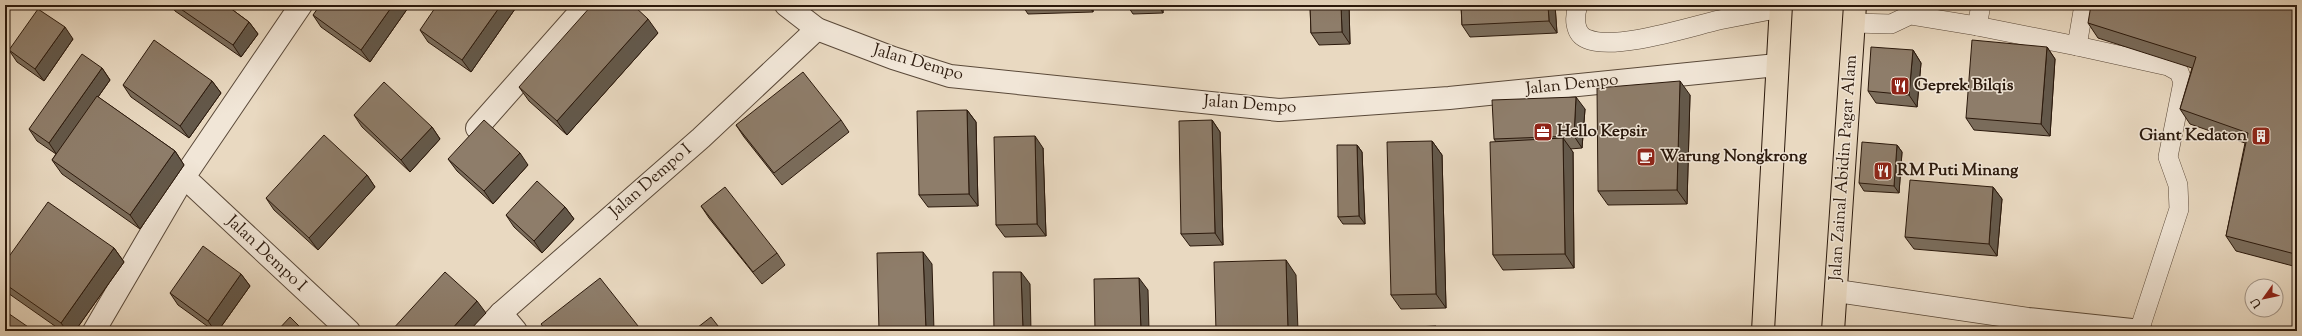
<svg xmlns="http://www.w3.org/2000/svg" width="2302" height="336" font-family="'Sorts Mill Goudy',serif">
	<rect width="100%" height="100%" fill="#e9d9c1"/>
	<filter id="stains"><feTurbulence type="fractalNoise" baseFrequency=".005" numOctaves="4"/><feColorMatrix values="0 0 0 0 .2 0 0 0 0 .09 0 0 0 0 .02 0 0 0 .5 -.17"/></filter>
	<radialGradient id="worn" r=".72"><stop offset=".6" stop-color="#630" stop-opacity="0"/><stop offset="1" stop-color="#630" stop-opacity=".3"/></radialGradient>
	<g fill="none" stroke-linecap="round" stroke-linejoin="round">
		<defs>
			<g id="service">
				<path d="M1578,5C1574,17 1574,34 1587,39C1615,51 1689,27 1719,20C1739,16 1760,12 1781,8"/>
				<polyline points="1853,23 1891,24 1910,15 1977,26 2077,46 2084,5"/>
				<polyline points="1977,26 1981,5"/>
				<polyline points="2077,46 2168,66 2179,72 2183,82 2168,157 2178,185 2179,209 2139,331"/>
			</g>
			<g id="minor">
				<polyline points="786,5 817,29 893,58 950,76 1279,110 1449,98 1777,65"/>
				<polyline points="477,128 586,5"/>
				<polyline points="184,177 349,331"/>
				<polyline points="501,313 516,331"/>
				<polyline points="94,331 184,177 301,5"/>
				<polyline points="484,331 501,313 701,138 817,29"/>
			</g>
			<polyline id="tertiary" points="1837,291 2028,319 2141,331"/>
			<g id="trunk">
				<polyline points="1763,331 1781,5"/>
				<polyline points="1833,331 1855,5"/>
			</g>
		</defs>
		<use href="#service" stroke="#5a4939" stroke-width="20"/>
		<use href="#minor" stroke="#5a4939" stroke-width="24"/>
		<use href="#tertiary" stroke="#5a4939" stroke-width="24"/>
		<use href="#trunk" stroke="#2b190c" stroke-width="24"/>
		<use href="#service" stroke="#f1e6d7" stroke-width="19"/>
		<use href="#minor" stroke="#f1e6d7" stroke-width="22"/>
		<use href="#tertiary" stroke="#f1e6d7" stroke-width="22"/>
		<use href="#trunk" stroke="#e9d9c1" stroke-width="22"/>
	</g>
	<g fill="#7a6c5b" stroke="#2b190c">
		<polygon points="171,5 226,5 249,22 258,34 241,57 175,11"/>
		<polygon points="410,5 370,62 321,27 313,15"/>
		<polygon points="884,5 894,5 892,9"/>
		<polygon points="1022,5 1093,5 1093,12 1028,14"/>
		<polygon points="1127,5 1163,5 1163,13 1133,14"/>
		<polygon points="1310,5 1349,5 1350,44 1319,45 1311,33"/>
		<polygon points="1461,5 1555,5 1557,33 1470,37 1462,25"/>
		<polygon points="2297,5 2297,267 2236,251 2226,236 2245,143 2190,124 2180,109 2192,68 2098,38 2088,23"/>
		<polygon points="515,9 471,72 428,42 420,30"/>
		<polygon points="658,33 567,135 529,101 519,87"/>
		<polygon points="73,39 44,81 17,62 9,50"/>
		<polygon points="2047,47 2055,59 2050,136 1974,130 1966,118"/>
		<polygon points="1913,50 1921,63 1917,107 1876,103 1868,91"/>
		<polygon points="102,68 110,80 98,97 175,151 184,165 140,229 62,174 52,160 56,154 37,141 29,129"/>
		<polygon points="212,81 221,93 189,138 131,97 123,85"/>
		<polygon points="1690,95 1687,204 1608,205 1598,191"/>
		<polygon points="1585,109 1582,148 1570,149 1573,152 1574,268 1503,270 1493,255 1496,142 1494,139"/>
		<polygon points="967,110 976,122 978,206 928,207 919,195"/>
		<polygon points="354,115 432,127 440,139 410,172 362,127"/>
		<polygon points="841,120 849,132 782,185 744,137 736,125"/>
		<polygon points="1212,120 1220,132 1223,245 1190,246 1181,234"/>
		<polygon points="1432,141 1442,155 1446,308 1401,309 1391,295"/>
		<polygon points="1357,145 1362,152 1365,224 1343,224 1338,217"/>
		<polygon points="1897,145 1902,152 1899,193 1864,191 1859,183"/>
		<polygon points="1043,148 1046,236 1005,237 996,225"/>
		<polygon points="448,159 528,165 493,204 457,171"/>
		<polygon points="367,175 375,187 318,250 274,210 266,198"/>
		<polygon points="1993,187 2002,199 1997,256 1914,249 1905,237"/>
		<polygon points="701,206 777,253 785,265 762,284 709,218"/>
		<polygon points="565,207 574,219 542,253 514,227 506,215"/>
		<polygon points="114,248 124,262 75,331 62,331 5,291 5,262"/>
		<polygon points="241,274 250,286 218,331 214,331 178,305 170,293"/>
	</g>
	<g fill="#63584a" stroke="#2b190c">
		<polygon points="393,5 410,5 370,62 361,50"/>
		<polygon points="501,5 512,5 515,9 471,72 462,60"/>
		<polygon points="889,5 894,5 892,9"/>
		<polygon points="1088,5 1093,5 1093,12"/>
		<polygon points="1158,5 1163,5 1163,13"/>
		<polygon points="1341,5 1349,5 1350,44 1342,32"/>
		<polygon points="1548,5 1555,5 1557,33 1549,21"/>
		<polygon points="648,19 658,33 567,135 557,121"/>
		<polygon points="249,22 258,34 241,57 233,45"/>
		<polygon points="65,27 73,39 44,81 35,69"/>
		<polygon points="2047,47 2055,59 2050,136 2041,124"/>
		<polygon points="1913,50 1921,63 1917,107 1909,95"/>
		<polygon points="102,68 110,80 57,155 49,143"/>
		<polygon points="212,81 221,93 189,138 180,126"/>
		<polygon points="1680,81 1690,95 1687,204 1677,190"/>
		<polygon points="1576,97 1585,109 1582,148 1574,136"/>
		<polygon points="967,110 976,122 978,206 969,194"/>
		<polygon points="1212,120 1220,132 1223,245 1215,233"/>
		<polygon points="432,127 440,139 410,172 401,160"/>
		<polygon points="1035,136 1043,148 1046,236 1037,224"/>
		<polygon points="1563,138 1573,152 1574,268 1565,254"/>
		<polygon points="1432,141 1442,155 1446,308 1436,294"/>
		<polygon points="1357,145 1362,152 1365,224 1359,216"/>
		<polygon points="1897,145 1902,152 1899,193 1894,186"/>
		<polygon points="175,151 184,165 140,229 130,215"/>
		<polygon points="520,153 528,165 493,204 484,191"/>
		<polygon points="367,175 375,187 318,250 309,238"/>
		<polygon points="1993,187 2002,199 1997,256 1989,244"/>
		<polygon points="565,207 574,219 542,253 534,241"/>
		<polygon points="2297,245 2297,257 2295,254"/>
		<polygon points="114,248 124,262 75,331 67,331 61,323"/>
		<polygon points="923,252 932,264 934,331 926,331"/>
		<polygon points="1286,260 1296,275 1298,331 1288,331"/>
		<polygon points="1021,272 1030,284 1031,331 1023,331"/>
		<polygon points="241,274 250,286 218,331 215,331 208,321"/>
		<polygon points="1139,278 1148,290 1149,331 1141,331"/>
		<polygon points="477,301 486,313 469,331 450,331"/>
		<polygon points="1436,326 1440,331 1437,331"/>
	</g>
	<g fill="#8e7d6a" stroke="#2b190c">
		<polygon points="175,5 226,5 249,22 233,45"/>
		<polygon points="320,5 393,5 361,50 313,15"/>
		<polygon points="437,5 501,5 462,60 420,30"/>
		<polygon points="592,5 633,5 648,19 557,121 519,87"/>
		<polygon points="1310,5 1341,5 1342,32 1311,33"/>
		<polygon points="1461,5 1548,5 1549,21 1462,25"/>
		<polygon points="2091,5 2297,5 2297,245 2295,254 2226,236 2248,133 2180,109 2196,57 2088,23"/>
		<polygon points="38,9 65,27 35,69 9,50"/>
		<polygon points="154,40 212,81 180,126 123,85"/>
		<polygon points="1972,40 2047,47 2041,124 1966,118"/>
		<polygon points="1871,47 1913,50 1909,95 1868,91"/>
		<polygon points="82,54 102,68 49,143 29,129"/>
		<polygon points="803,72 841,120 774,173 736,125"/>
		<polygon points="1680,81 1677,190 1598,191 1597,88"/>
		<polygon points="384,82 432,127 401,160 354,115"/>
		<polygon points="97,96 175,151 130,215 52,160"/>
		<polygon points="1576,97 1574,136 1494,139 1492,100"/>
		<polygon points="967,110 969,194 919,195 917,111"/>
		<polygon points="484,120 520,153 484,191 448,159"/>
		<polygon points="1212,120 1215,233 1181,234 1179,121"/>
		<polygon points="324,135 367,175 309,238 266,198"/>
		<polygon points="1035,136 1037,224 996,225 994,137"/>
		<polygon points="1563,138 1565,254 1493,255 1490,142"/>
		<polygon points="1432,141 1436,294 1391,295 1387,142"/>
		<polygon points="1862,142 1897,145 1894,186 1859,183"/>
		<polygon points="1337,145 1357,145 1359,216 1338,217"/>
		<polygon points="1910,180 1993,187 1989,244 1905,237"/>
		<polygon points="537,181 565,207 534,241 506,215"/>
		<polygon points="725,187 777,253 753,272 701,206"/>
		<polygon points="48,202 114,248 61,323 5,284 5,262"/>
		<polygon points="203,246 241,274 208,321 170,293"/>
		<polygon points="923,252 926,331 879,331 877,253"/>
		<polygon points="1286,260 1288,331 1216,331 1214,262"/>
		<polygon points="445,272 477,301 450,331 391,331"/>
		<polygon points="993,272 1021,272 1023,331 994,331"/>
		<polygon points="600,278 642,331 546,331 541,324"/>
		<polygon points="1139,278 1141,331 1095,331 1094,279"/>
		<polygon points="5,311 34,331 5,331"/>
		<polygon points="290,317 304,331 277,331"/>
		<polygon points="711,317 722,331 693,331"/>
		<polygon points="1436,326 1437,331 1396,331 1396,328"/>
	</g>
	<defs>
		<symbol id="restaurant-square" viewBox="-11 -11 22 22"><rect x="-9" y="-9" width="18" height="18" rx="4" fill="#8f2418" stroke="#f1e6d7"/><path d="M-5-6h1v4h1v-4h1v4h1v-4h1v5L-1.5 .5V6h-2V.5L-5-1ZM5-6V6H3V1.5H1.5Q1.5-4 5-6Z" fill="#fff"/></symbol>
		<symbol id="office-square" viewBox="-11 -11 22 22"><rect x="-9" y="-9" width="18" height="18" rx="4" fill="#8f2418" stroke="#f1e6d7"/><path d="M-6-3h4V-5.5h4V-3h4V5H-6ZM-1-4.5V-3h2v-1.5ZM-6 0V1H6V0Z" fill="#fff"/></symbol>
		<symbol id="building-square" viewBox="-11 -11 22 22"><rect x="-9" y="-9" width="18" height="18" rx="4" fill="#8f2418" stroke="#f1e6d7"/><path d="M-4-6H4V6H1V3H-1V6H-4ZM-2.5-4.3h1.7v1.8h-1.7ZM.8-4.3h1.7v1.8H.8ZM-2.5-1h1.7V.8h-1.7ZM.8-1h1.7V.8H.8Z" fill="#fff"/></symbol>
		<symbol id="cafe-square" viewBox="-11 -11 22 22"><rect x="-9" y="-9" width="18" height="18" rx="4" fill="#8f2418" stroke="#f1e6d7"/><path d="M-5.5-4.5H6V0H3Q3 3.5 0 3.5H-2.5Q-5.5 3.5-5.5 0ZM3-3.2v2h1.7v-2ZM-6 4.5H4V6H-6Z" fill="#fff"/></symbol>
	</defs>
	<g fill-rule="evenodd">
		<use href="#restaurant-square" x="1889" y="75" width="22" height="22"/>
		<use href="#office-square" x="1532" y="121" width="22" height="22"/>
		<use href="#building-square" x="2250" y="125" width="22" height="22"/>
		<use href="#cafe-square" x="1635" y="146" width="22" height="22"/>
		<use href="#restaurant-square" x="1872" y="160" width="22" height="22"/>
	</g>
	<g text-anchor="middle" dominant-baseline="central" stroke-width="3" stroke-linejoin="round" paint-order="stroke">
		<g font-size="17" fill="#2b190c" stroke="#f1e6d7">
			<text transform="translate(918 63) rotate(16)">Jalan Dempo</text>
			<text transform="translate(1572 85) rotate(-6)">Jalan Dempo</text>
			<text transform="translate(1250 105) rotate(4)">Jalan Dempo</text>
			<text transform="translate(1844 168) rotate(-86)">Jalan Zainal Abidin Pagar Alam</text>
			<text transform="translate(651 181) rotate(-41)">Jalan Dempo I</text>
			<text transform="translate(266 254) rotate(43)">Jalan Dempo I</text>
		</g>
		<g font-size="17" font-weight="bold" fill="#2b190c" stroke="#f1e6d7" text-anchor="start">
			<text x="1914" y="86">Geprek Bilqis</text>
			<text x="1557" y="132">Hello Kepsir</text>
			<text x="2247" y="136" text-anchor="end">Giant Kedaton</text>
			<text x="1660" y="157">Warung Nongkrong</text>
			<text x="1897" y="171">RM Puti Minang</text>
		</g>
	</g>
	<rect width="2302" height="336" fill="none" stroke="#e9d9c1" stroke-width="20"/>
	<rect x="6" y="6" width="2290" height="324" fill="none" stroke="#2b190c" stroke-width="2"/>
	<rect x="10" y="10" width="2282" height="316" fill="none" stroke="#2b190c"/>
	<g transform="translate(2264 298) rotate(237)"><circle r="19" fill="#f1e6d7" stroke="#a29486"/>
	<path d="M0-3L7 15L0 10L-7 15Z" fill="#8f2418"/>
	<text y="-6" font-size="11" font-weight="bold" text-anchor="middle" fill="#2b190c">U</text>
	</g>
	<rect width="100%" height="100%" filter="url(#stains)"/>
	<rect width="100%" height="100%" fill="url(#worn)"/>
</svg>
